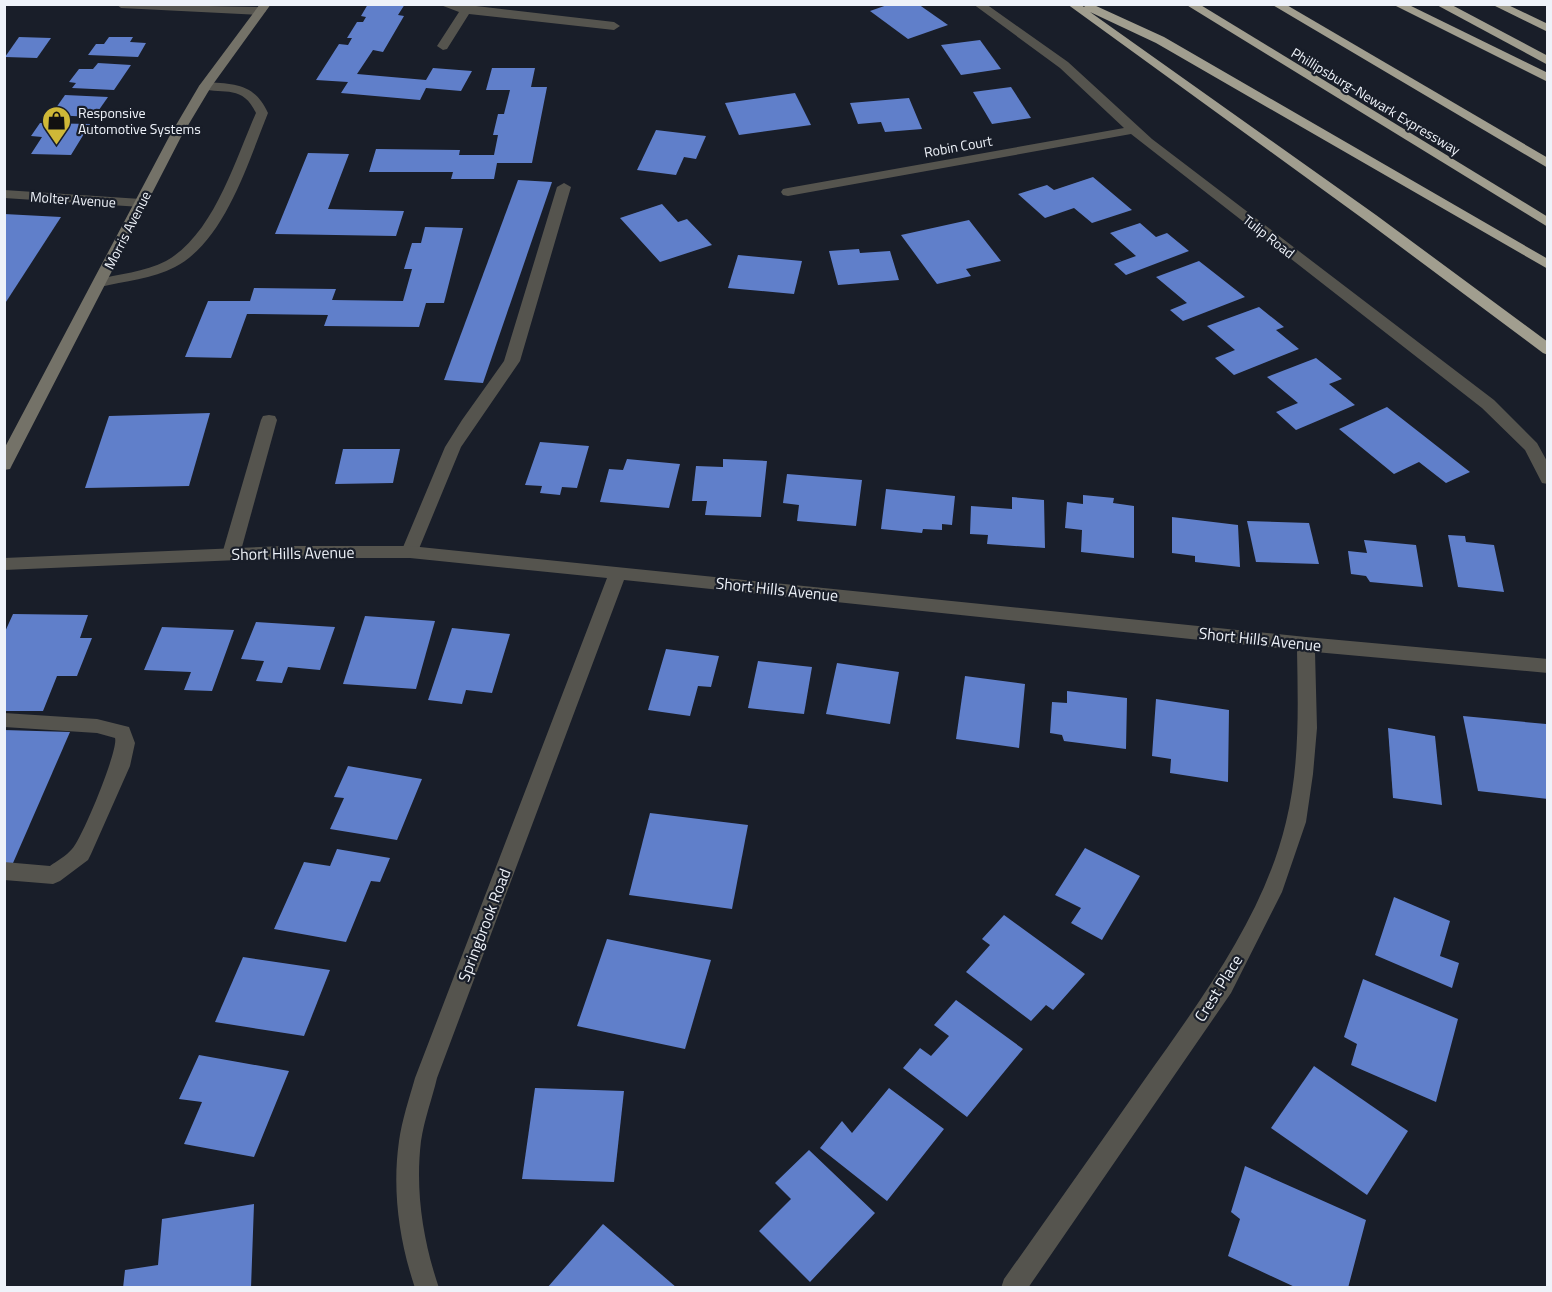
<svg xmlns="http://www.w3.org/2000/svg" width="1552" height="1292" font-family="'Titillium Web',sans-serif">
	<rect width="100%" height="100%" fill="#191e29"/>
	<g fill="#607fca">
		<polygon points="368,4 405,4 398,15 404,16 383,52 373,50 357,74 426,80 433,68 472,71 461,91 426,88 420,100 341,93 348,82 316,80 339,44 348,45 352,38 347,38 357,22 363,22 366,17 361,16"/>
		<polygon points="890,4 918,4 948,25 908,39 870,11"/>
		<polygon points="19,37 51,38 37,58 5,57"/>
		<polygon points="109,37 133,37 130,42 146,43 138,57 88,55 96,44 104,44"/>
		<polygon points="980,40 1001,69 961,75 941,45"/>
		<polygon points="98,63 131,65 114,90 72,88 76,83 69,82 79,69 93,69"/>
		<polygon points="492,68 535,68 531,87 547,87 532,163 497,163 494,179 451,179 453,172 369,172 376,149 460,150 459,155 494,155 498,135 493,135 498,114 504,114 510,90 486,90"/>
		<polygon points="1011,87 1031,118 992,124 973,92"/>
		<polygon points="795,93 811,125 739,135 725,103"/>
		<polygon points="65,95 108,97 94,117 51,115"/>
		<polygon points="909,98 922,129 885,132 881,122 858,124 850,103"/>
		<polygon points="40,123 90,124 71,155 31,154 42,137 31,136"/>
		<polygon points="656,130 706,136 696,159 684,157 676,175 637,170"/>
		<polygon points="308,153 349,154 328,209 404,211 396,236 275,234"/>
		<polygon points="1093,177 1132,210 1092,223 1074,208 1045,218 1018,194 1047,185 1054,190"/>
		<polygon points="518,180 552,182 483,383 444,380"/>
		<polygon points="662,204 678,222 687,219 712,245 660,262 620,218"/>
		<polygon points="4,214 61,217 4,305"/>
		<polygon points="969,220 1001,261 966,269 971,276 937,284 901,235"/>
		<polygon points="1140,223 1156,237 1167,233 1189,251 1126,275 1114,264 1136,256 1110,233"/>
		<polygon points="425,227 463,228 444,303 426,303 419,327 324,326 328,315 247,314 231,358 185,357 208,301 250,301 254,288 336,289 332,300 403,301 412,269 404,269 412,243 421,243"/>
		<polygon points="859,249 860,253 890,251 899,280 838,285 829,251"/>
		<polygon points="738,255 802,261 794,294 728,288"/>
		<polygon points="1199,261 1245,297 1183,321 1170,310 1187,303 1156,277"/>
		<polygon points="1259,307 1284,327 1276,330 1299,349 1234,375 1215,358 1235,350 1207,326"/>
		<polygon points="1316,358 1342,379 1329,384 1355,405 1296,430 1276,412 1298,403 1267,377"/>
		<polygon points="1387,407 1470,472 1446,483 1419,462 1394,474 1339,429"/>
		<polygon points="210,413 189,486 85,488 109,416"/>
		<polygon points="540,442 589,446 577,488 562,487 560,495 540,493 542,486 525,485"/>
		<polygon points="343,449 400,449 393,483 335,484"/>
		<polygon points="627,459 680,464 669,508 600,502 609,469 623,470"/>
		<polygon points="723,459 767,461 761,517 705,515 707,501 692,501 696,466 723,467"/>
		<polygon points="787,474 862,480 856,526 797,521 799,505 783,503"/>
		<polygon points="886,489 955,496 952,525 942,524 942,530 923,529 922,533 881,529"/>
		<polygon points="1083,495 1114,498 1113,503 1134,506 1134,558 1081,552 1082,530 1065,528 1067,502 1083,504"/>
		<polygon points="1012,497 1044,500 1045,548 987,544 988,535 970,534 971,506 1012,509"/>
		<polygon points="1172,517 1238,525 1240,567 1195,562 1195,556 1172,553"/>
		<polygon points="1247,521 1309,523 1319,564 1256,562"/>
		<polygon points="1448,535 1465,536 1466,542 1494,545 1504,592 1458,587"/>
		<polygon points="1364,540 1416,545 1423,587 1370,582 1366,576 1351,574 1348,551 1367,553"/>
		<polygon points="13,614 88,615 80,638 92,638 77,676 57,676 43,711 4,711 4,634"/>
		<polygon points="365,616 435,621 416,689 343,684"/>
		<polygon points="256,622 335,627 320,670 288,667 282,683 256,681 264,661 241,659"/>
		<polygon points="162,627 234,630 212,691 184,690 191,672 144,670"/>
		<polygon points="452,628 510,634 492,693 466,690 462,704 428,700"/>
		<polygon points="666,649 719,656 711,687 698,686 690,716 648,710"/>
		<polygon points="758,661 812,667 804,714 748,708"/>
		<polygon points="837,663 899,672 890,724 826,714"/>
		<polygon points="965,676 1025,684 1019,748 956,739"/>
		<polygon points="1067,691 1127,698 1126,749 1064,741 1062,735 1050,733 1052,702 1067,703"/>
		<polygon points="1156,699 1229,710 1228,782 1170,773 1171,759 1152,756"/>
		<polygon points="1463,716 1546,724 1548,799 1478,791"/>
		<polygon points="1388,728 1435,736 1442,805 1393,798"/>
		<polygon points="4,730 70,732 13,863 4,863"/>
		<polygon points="348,766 422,779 397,840 330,829 344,798 334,797"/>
		<polygon points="650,813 748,825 732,909 629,895"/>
		<polygon points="1085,848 1140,876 1102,940 1071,923 1081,908 1055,895"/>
		<polygon points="337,849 390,858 380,882 371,881 346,942 274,929 304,862 330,866"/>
		<polygon points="1394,897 1450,921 1440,956 1459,963 1452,988 1375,955"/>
		<polygon points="1004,915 1085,974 1053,1010 1046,1005 1031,1021 966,972 990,945 982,939"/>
		<polygon points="607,939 711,960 685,1049 577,1026"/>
		<polygon points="243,957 330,970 304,1036 215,1022"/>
		<polygon points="1363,979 1458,1019 1436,1102 1351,1065 1357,1044 1344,1037"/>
		<polygon points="956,1000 1023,1049 967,1117 903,1068 920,1048 931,1056 949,1036 934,1025"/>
		<polygon points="199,1055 289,1071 254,1157 184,1144 202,1102 179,1099"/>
		<polygon points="1314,1066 1408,1131 1367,1195 1271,1128"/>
		<polygon points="535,1088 624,1091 614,1182 522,1179"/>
		<polygon points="889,1088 944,1129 887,1201 820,1148 842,1121 852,1133"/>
		<polygon points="809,1150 875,1213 810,1282 759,1231 791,1199 775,1183"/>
		<polygon points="1245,1166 1366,1220 1348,1288 1297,1288 1228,1256 1240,1219 1231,1212"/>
		<polygon points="254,1204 251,1288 123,1288 125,1270 158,1265 162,1219"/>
		<polygon points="603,1224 677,1288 547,1288"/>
	</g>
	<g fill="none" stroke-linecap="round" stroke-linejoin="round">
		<g fill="#55544e" fill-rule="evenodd">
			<polygon points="438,4 459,4 614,22 620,26 614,30 469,14 447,49 443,50 437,46 459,12"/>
			<path d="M205,82C235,84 254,83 268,113C248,162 225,241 175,267C153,279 124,281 100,287L95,286L93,283L95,280C118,274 145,272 166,261C214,234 235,160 256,113C243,85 225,94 201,89L199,86Z"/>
			<polygon points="564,183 571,187 520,361 461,447 416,556 404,556 401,552 445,447 462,420 504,361 557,187"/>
			<polygon points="269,415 275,416 277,420 240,554 237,558 225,558 222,554 261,420 263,416"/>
			<path d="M4,713L97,719L129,727L135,743L130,766L91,854L88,860L60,881L53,884L4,880V862L50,866C57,861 66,856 72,849C82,839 119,749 115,738L97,733L4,727Z"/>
		</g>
		<g fill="#55544e" fill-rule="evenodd">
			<polygon points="116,4 260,7 266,11 260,15 121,8"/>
			<polygon points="973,4 986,4 1068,62 1152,139 1494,400 1537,443 1548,463 1548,484 1542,483 1525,450 1482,408 1131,134 788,196 783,195 781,192 783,189 788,188 1124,128 1060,68"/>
			<polygon points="4,190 141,199 148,203 141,207 4,198"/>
			<path d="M283,546H410L1306,637L1548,659V673L1315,652L1317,728L1313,774L1306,822L1282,892L1231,993L1028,1288H1001L1004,1279C1051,1213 1098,1146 1145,1079C1200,1001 1264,916 1286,822C1300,765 1298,707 1297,650L624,580L437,1078C432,1099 424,1120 421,1141C415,1191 423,1241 439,1288H415C399,1240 392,1190 399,1141C402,1120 409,1099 415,1078L607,578L410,558H283L4,570V558Z"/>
		</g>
		<polygon fill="#747268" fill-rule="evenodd" points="260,4 271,4 211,87 181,137 12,465 10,469 4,470 4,449 169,137 199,86"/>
		<g fill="#a19e8f" fill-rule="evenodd">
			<polygon points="1067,4 1080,4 1084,7 1086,5 1094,5 1164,37 1548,259 1548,269 1156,43 1090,12 1376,215 1548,342 1548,355 1543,353 1366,221"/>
			<polygon points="1185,4 1199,4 1548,217 1548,227"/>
			<polygon points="1271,4 1285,4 1548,158 1548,168"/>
			<polygon points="1392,4 1407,4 1548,73 1548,82"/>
			<polygon points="1435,4 1450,4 1548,56 1548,65"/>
			<polygon points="1491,4 1506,4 1548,24 1548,32"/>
		</g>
	</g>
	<defs>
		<symbol id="shop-pin" viewBox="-11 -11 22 30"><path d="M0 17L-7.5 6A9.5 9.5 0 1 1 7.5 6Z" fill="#cfb837" stroke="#191e29"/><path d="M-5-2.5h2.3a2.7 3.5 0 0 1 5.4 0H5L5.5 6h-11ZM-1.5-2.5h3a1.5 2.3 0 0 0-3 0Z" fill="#111"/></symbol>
	</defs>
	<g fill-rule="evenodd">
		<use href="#shop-pin" x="40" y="104" width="33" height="45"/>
	</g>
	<g text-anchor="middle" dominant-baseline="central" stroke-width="4.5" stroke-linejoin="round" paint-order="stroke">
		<g font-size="14" fill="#eef2f9" stroke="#191e29">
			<text transform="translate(1376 101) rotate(31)">Phillipsburg-Newark Expressway</text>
			<text transform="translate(958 146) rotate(-10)">Robin Court</text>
			<text transform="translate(73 199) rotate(4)">Molter Avenue</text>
			<text transform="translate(127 230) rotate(-63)">Morris Avenue</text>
			<text transform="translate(1269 236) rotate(38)">Tulip Road</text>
		</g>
		<g font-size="14" fill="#eef2f9" stroke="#191e29" text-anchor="start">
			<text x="78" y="112">Responsive<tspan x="78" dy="16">Automotive Systems</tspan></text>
		</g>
		<g font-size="16" fill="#eef2f9" stroke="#191e29">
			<text transform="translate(293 553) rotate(-1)">Short Hills Avenue</text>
			<text transform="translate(777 589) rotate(6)">Short Hills Avenue</text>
			<text transform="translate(1260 639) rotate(6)">Short Hills Avenue</text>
			<text transform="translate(484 925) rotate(-69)">Springbrook Road</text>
			<text transform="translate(1218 988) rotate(-58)">Crest Place</text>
		</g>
	</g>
	<rect width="1552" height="1292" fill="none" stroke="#eef2f9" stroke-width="12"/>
</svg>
